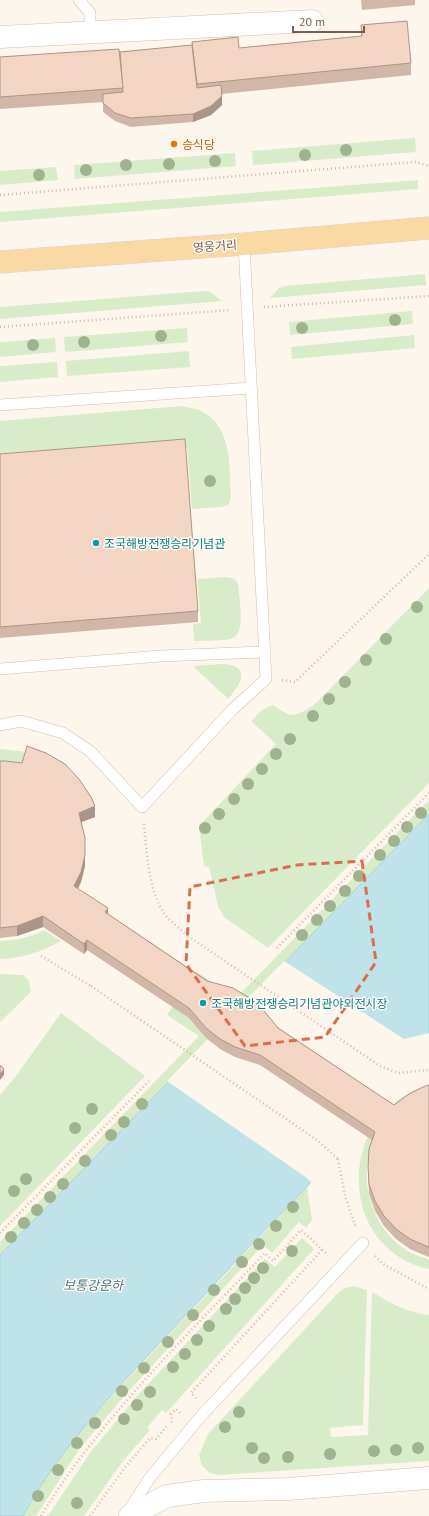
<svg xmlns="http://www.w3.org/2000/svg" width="429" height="1516" font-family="'PT Sans','Noto Sans KR',sans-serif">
	<rect width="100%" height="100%" fill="#fdf6ec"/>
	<g fill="#d8ecc9">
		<polygon points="415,138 416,152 253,165 252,151"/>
		<polygon points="235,153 236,166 75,179 74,165"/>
		<polygon points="56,167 58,180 0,185 0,171"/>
		<polygon points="418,180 418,189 0,222 0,212"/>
		<polygon points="425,274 426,285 270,298 279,288 285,286"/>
		<polygon points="204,291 210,292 222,301 0,319 0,307"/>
		<polygon points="412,311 413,324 290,335 289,322"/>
		<polygon points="187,328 188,342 65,352 64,337"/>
		<polygon points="414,335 415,348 292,359 291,347"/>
		<polygon points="55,338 56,352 0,357 0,342"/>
		<polygon points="189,351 190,367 67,376 66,361"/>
		<polygon points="57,362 58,377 0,382 0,366"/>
		<path d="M183,406C189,408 196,408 201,411C233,427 229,467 231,497L229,504L222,507L192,509L187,448L0,462V421Z"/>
		<path d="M226,577L235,579L238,584C239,597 246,633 233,638C222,642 206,640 194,641L193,624L201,623L197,579Z"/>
		<path d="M429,588V783L268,948L224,917L218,906L209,867L204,866L199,826L276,744L251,721C258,714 263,708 273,705C293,719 294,717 314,705Z"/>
		<path d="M223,664C252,666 241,684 228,699L193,666Z"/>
		<polygon points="0,749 27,752 22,770 0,769"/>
		<polygon points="429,800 429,814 0,1255 0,1242 199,1036 167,1015 196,971 234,997 229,1005"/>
		<path d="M44,930L61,941C41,952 23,958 0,959V941C16,940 30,938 44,930Z"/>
		<polygon points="0,974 23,975 29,981 31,992 0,1022"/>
		<polygon points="61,1013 145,1076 0,1226 0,1095 16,1076"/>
		<path d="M429,1085V1094C416,1105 403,1117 389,1128C384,1132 377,1137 373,1142C369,1148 368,1159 367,1165C363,1205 387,1251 429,1259V1269C368,1256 344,1191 368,1136C371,1130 376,1124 380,1119C393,1102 408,1090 429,1085Z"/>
		<polygon points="307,1187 312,1220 306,1228 299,1222 272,1253 263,1245 128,1392 80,1448 36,1516 23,1516 49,1472 85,1425"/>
		<polygon points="302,1238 314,1249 166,1413 162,1410 147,1428 150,1430 123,1461 84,1516 48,1516 90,1453 136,1397 265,1259 275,1267"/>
		<path d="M353,1286L367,1290L363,1425L330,1428L331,1437L368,1435L372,1292C390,1303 408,1313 429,1315V1461L218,1475L210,1473L202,1466L199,1455L208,1434L339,1292L345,1288Z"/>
	</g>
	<path fill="#bfe3e8" stroke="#a5d3da" d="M429,814V1069L326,1162L307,1187C261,1233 217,1282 172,1330C118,1388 61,1445 23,1516H0V1255Z"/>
	<polygon fill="#fdf6ec" points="284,961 404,1039 429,1033 429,1071 327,1163 312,1184 307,1178 167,1081"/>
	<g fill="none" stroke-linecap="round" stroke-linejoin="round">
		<defs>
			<g id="service">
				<polyline points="79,0 90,13 90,31"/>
				<polyline points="0,405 251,388"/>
				<polyline points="0,669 161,656 264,652"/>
				<polyline points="0,725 21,721 63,733 91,752 142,807 233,709 266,679 244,244"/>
				<polyline points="128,1512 149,1479 201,1416 363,1243"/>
			</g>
			<polyline id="minor" points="0,37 312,21"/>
			<polyline id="tertiary" points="130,1516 167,1496 204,1491 288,1489 429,1478"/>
			<polyline id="primary" points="0,262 244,244 429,228"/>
		</defs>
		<use href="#service" stroke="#d1beb0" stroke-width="12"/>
		<use href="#minor" stroke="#d1beb0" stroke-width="23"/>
		<use href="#tertiary" stroke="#d1beb0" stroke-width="23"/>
		<use href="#primary" stroke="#dad1cd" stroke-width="23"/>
		<g stroke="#d9b8a5" stroke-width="2.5" stroke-dasharray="1 3" stroke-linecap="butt">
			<polyline points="0,195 415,162 429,166"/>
			<polyline points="264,307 429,296"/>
			<polyline points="0,327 231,310"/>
			<polyline points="282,680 295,682 429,554"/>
			<path d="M144,824C147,853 148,887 163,912C169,921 181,929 188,936"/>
			<polyline points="277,948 429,793"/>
			<polyline points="41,956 91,986"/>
			<polyline points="338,1159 345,1196 356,1228"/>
			<polyline points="0,1233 149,1081"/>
			<polyline points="375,1256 383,1264 429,1289"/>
			<polyline points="196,1398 191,1393 322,1250"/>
			<polyline points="171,1422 172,1421 171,1414 176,1409 181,1414"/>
			<path d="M41,1516C101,1417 186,1337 265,1253L273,1261L301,1230L328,1255"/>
			<polyline points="90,1516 126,1466 150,1438 156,1439 167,1426"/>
		</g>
		<use href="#service" stroke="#fff" stroke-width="11"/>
		<use href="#minor" stroke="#fff" stroke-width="22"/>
		<use href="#tertiary" stroke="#fff" stroke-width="22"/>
		<use href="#primary" stroke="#fbd9a5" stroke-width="22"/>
		<g stroke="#d9b8a5" stroke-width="2.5" stroke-dasharray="1 3" stroke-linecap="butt">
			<polyline points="188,936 380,1066 398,1073 429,1070"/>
			<polyline points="91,986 317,1140 338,1159"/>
		</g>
	</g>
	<g fill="#a0b28e">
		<circle cx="346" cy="150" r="6"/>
		<circle cx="305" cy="155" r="6"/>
		<circle cx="215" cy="161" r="6"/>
		<circle cx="169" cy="164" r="6"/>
		<circle cx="126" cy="165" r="6"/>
		<circle cx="86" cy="170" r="6"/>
		<circle cx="39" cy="175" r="6"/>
		<circle cx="395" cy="320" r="6"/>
		<circle cx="302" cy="328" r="6"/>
		<circle cx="161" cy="336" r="6"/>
		<circle cx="84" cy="342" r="6"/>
		<circle cx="33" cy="345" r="6"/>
		<circle cx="210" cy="481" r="6"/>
		<circle cx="417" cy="607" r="6"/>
		<circle cx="386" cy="639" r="6"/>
		<circle cx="366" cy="660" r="6"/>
		<circle cx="345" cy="682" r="6"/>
		<circle cx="329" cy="699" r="6"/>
		<circle cx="313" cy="716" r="6"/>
		<circle cx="290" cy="739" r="6"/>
		<circle cx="276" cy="754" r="6"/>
		<circle cx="262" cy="769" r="6"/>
		<circle cx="248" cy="784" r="6"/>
		<circle cx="234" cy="799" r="6"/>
		<circle cx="421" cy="813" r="6"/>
		<circle cx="219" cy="814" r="6"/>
		<circle cx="407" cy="827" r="6"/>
		<circle cx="205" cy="828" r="6"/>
		<circle cx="394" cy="841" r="6"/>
		<circle cx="380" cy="855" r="6"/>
		<circle cx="359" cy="876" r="6"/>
		<circle cx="345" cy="891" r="6"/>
		<circle cx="330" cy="906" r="6"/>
		<circle cx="317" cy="920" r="6"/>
		<circle cx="302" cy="935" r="6"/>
		<circle cx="142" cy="1104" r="6"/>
		<circle cx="92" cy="1109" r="6"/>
		<circle cx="124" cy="1122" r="6"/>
		<circle cx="75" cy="1128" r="6"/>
		<circle cx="111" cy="1135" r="6"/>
		<circle cx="85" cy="1161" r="6"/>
		<circle cx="26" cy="1179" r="6"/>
		<circle cx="63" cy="1184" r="6"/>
		<circle cx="14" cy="1191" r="6"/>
		<circle cx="50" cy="1197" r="6"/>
		<circle cx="293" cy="1207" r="6"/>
		<circle cx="37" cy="1210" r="6"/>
		<circle cx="24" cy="1223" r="6"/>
		<circle cx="276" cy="1226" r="6"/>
		<circle cx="11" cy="1237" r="6"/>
		<circle cx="259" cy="1244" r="6"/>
		<circle cx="292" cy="1251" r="6"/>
		<circle cx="242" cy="1262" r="6"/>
		<circle cx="263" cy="1268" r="6"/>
		<circle cx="254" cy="1278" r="6"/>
		<circle cx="245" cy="1288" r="6"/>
		<circle cx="214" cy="1290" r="6"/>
		<circle cx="235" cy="1299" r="6"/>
		<circle cx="226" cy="1309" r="6"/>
		<circle cx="193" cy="1315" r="6"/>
		<circle cx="209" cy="1326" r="6"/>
		<circle cx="197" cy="1340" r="6"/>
		<circle cx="168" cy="1342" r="6"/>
		<circle cx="185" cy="1354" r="6"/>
		<circle cx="173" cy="1367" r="6"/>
		<circle cx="144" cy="1368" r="6"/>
		<circle cx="122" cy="1391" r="6"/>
		<circle cx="150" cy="1392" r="6"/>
		<circle cx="137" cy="1405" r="6"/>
		<circle cx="239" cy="1412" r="6"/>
		<circle cx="124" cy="1419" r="6"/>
		<circle cx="95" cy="1423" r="6"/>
		<circle cx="225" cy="1427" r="6"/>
		<circle cx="77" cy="1443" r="6"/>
		<circle cx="252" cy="1448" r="6"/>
		<circle cx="418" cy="1448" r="6"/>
		<circle cx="396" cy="1450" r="6"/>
		<circle cx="374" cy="1451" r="6"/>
		<circle cx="330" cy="1454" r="6"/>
		<circle cx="288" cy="1457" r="6"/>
		<circle cx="264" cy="1458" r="6"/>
		<circle cx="58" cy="1470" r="6"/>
		<circle cx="38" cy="1496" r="6"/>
		<circle cx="77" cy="1503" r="6"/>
	</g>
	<g fill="#d1b7a8">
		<polygon points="361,0 415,0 415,5 362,10"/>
		<polygon points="361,25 411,63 411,75 222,94 222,105 211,115 193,122 131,127 115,121 103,112 103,102 0,109 0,57 120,52 192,45 192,42 239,48 361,36"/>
		<polygon points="0,454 198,611 198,622 0,638"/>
		<polygon points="0,761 95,817 81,822 85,848 85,866 81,882 78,889 108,914 394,1105 429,1085 429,1257 426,1256 410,1249 396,1239 384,1226 375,1211 369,1194 368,1177 368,1167 372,1140 260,1065 235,1057 220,1049 206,1038 189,1018 87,950 84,954 43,927 17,936 0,938"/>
	</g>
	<g fill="#aa9588">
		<polygon points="222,96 222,105 211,115 193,122 193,114"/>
		<polygon points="95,806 95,817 79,823 79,813"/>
		<polygon points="85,838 85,866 81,882 74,896 74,886"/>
		<polygon points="108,908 108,919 105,912"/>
		<polygon points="43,916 43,927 17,936 17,926"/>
		<polygon points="87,940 87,950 84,954 84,944"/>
		<polygon points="4,1069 4,1075 0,1080 0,1074"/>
	</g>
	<g fill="#f3d5c3" stroke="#aa9588">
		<polygon points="407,21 411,63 197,84 192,42 238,37 239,48 362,36 361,25"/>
		<polygon points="192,45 197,88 221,85 222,96 211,106 193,114 131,118 115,113 103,103 103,94 123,92 120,52"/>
		<polygon points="119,49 123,88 0,97 0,57"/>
		<polygon points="185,439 198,611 0,627 0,454"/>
		<polygon points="27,746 46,753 65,764 79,779 91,797 95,806 79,813 85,838 85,855 81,872 74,886 108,908 105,912 207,981 233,988 248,997 261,1007 278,1028 394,1105 409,1094 425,1086 429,1085 429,1247 426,1246 410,1239 396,1229 384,1216 375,1201 369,1184 368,1167 369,1149 375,1132 260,1055 235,1047 220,1039 206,1028 189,1008 87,940 84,944 43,916 17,926 0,928 0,761 5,761 22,763"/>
		<polygon points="0,1065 4,1069 0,1074"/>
	</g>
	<path fill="none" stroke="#dc6d51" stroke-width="3" stroke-dasharray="8 5" stroke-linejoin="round" d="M362,861L376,962L325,1037L245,1046L186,964L190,887L297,865Z"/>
	<circle fill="#e8710a" stroke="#fffaf3" stroke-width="1.5" cx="174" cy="144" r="4"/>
	<g fill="#0f9aa8" stroke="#fffaf3" stroke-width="1.5">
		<circle cx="96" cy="543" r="4"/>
		<circle cx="203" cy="1003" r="4"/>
	</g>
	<g text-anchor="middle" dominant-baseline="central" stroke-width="3" stroke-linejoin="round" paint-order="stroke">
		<g font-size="12" fill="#c56008" stroke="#fffaf3" text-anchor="start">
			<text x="182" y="144">승식당</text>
		</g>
		<g font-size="12" fill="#7a5c4d" stroke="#fffaf3">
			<text transform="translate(215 246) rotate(-4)">영웅거리</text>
		</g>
		<g font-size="12" fill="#0d838f" stroke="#fffaf3" text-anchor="start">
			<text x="104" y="543">조국해방전쟁승리기념관</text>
			<text x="211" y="1003">조국해방전쟁승리기념관야외전시장</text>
		</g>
		<g font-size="13" font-style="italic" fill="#437c86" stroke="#fffaf3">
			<text x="93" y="1285">보통강운하</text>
		</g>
	</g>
	<path d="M293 26v6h71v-6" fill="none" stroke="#7a5c4d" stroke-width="2"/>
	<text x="299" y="26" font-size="12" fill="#7a5c4d" stroke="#fffaf3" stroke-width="3" paint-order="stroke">20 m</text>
</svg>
